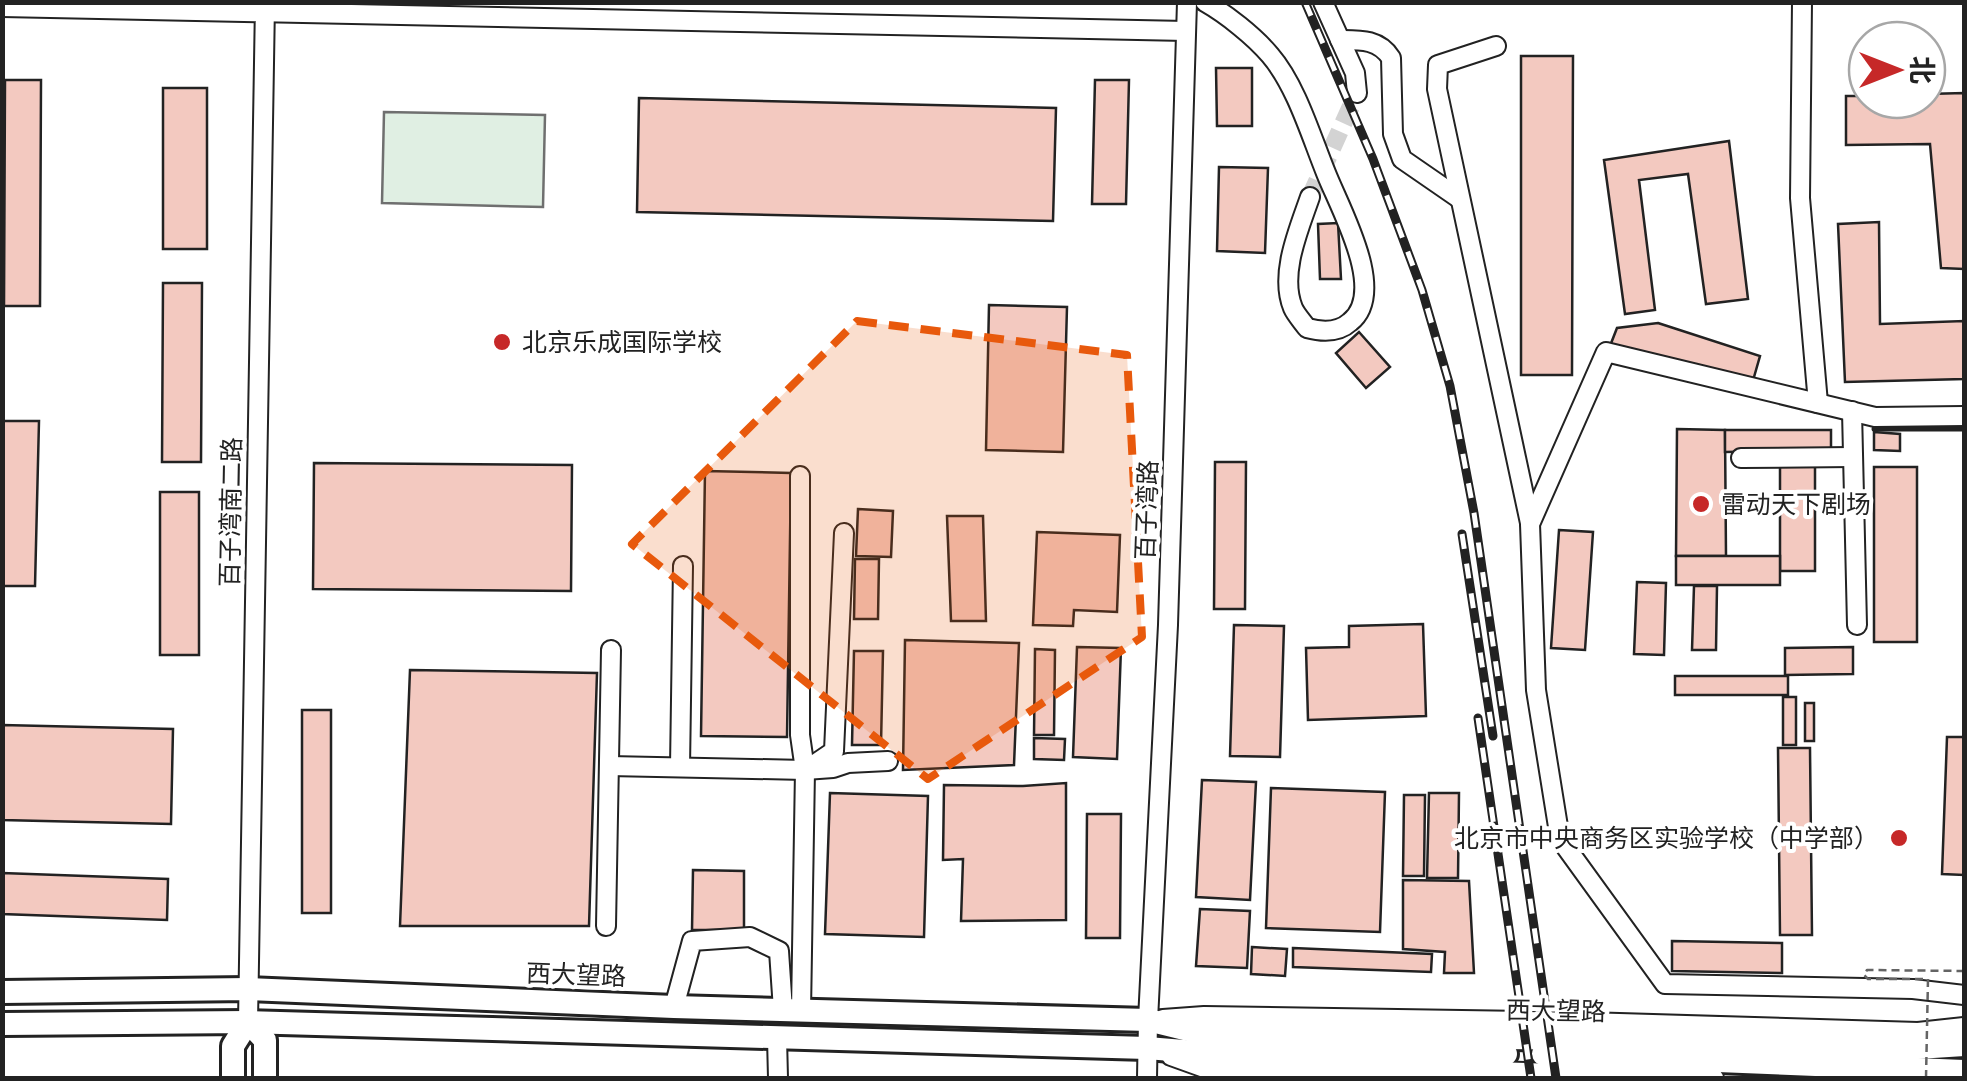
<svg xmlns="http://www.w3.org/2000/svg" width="1967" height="1081" font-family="'Roboto Condensed','Noto Sans SC',sans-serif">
	<rect width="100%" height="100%" fill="#fff"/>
	<polygon fill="#e0efe3" stroke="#6f6f6f" stroke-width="2.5" points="384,112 545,115 543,207 382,203"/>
	<g fill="#f3c9c0" stroke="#222" stroke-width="2.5">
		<polygon points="1521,56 1573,56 1572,375 1521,375"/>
		<polygon points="1216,68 1252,68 1252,126 1217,126"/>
		<polygon points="5,80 41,80 40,306 4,306"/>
		<polygon points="1095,80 1129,80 1126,204 1092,204"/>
		<rect x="163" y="88" width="44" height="161"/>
		<polygon points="1964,93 1964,269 1941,268 1930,144 1846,145 1846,96 1867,96 1867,100 1927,100 1927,94"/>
		<polygon points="639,98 1056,108 1053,221 637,212"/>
		<polygon points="1729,141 1748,299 1706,304 1688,174 1639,180 1655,310 1625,314 1604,160"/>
		<polygon points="1219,167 1268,168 1265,253 1217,251"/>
		<polygon points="1879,222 1880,324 1964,321 1964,379 1845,382 1838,224"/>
		<polygon points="1338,223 1341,279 1320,279 1318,224"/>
		<polygon points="163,283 202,283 201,462 162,462"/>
		<polygon points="989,305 1067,307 1063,452 986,450"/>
		<polygon points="1658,323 1760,356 1752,384 1610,346 1617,328"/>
		<polygon points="1359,332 1390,367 1366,388 1336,353"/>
		<polygon points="2,421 39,421 35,586 2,586"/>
		<polygon points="1677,429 1725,430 1726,556 1676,556"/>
		<polygon points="1725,430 1831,430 1831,450 1725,452"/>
		<polygon points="1874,432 1900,434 1900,451 1874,450"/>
		<polygon points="1215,462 1246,462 1245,609 1214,609"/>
		<polygon points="314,463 572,465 571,591 313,589"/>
		<rect x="1780" y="464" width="35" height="107"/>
		<rect x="1874" y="467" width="43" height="175"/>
		<polygon points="705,471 791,473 787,737 701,736"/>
		<rect x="160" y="492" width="39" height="163"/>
		<polygon points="858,509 893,511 891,557 856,556"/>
		<polygon points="947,516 983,516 986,621 951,621"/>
		<polygon points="1559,530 1593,532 1585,650 1551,648"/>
		<polygon points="1037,532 1120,535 1117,612 1074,610 1073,626 1033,625"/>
		<rect x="1676" y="556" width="104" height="29"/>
		<polygon points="855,559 879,559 878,619 854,619"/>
		<polygon points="1637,582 1666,583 1664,655 1634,654"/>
		<polygon points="1694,586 1717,586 1716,650 1692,650"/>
		<polygon points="1423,624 1426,716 1308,720 1306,648 1349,647 1349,626"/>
		<polygon points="1234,625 1284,626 1280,757 1230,756"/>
		<polygon points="905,640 1019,643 1014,765 903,770"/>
		<polygon points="1077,647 1121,648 1117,759 1073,757"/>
		<polygon points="1853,647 1853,674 1785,675 1785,648"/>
		<polygon points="1035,649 1055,650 1054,735 1034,735"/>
		<polygon points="854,651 883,651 881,745 852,745"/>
		<polygon points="410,670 597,673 589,926 400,926"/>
		<rect x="1675" y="676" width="113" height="19"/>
		<rect x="1783" y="697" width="13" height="48"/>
		<rect x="1805" y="703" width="9" height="38"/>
		<rect x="302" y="710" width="29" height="203"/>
		<polygon points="2,725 173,729 171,824 2,820"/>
		<polygon points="1947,737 1964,737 1964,875 1942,874"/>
		<polygon points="1034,738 1065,739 1064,760 1034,759"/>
		<polygon points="1778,748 1810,748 1812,935 1780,935"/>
		<polygon points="1202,780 1256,782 1250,900 1196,897"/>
		<polygon points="1066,783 1066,920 961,921 963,859 943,860 944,785 1023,786"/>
		<polygon points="1271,788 1385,792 1380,932 1266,928"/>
		<polygon points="830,793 928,796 924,937 825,934"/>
		<polygon points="1429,793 1459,793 1458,878 1427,878"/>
		<polygon points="1404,795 1425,795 1424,876 1403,876"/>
		<polygon points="1087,814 1121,814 1120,938 1086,938"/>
		<polygon points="693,870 744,871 744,930 692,930"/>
		<polygon points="2,873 168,879 167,920 2,914"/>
		<polygon points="1403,880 1469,881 1474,973 1444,973 1445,952 1403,949"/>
		<polygon points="1200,909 1250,911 1247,968 1196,966"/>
		<polygon points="1672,941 1782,943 1782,973 1672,971"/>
		<polygon points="1252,947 1287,949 1285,976 1251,974"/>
		<polygon points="1293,948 1432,954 1431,972 1293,967"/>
	</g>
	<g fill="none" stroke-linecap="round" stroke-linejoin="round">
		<polyline stroke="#d3d3d3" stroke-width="18" stroke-dasharray="18 9" stroke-linecap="butt" points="1310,197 1357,93"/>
		<defs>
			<g id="minor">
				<path d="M1205,2C1226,14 1254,36 1270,55C1296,85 1311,136 1326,173C1340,209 1388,292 1350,322C1338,333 1322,332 1307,328C1303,322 1296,315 1293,308C1279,274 1299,229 1310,197"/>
				<polyline points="1323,2 1355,73 1357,93"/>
				<polyline points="1802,2 1800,198 1818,403"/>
				<polyline points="2,7 1186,31"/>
				<path d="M1340,40C1360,40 1379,39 1391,58L1393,134L1402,159L1460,199"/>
				<polyline points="1496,46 1438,65 1437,89 1530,523"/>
				<polyline points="1852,411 1857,625"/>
				<polyline points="1964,416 1875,417 1606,352 1530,524 1536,690 1560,839 1665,984 1913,989 1964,995"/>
				<polyline points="1741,458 1853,457"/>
				<polyline points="800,476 800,735 805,770 801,1011"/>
				<polyline points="609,766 805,770 833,768 848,763 888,761"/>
				<polyline points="680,767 683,566"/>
				<polyline points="806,770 834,751 844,533"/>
				<polyline points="606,926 611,650"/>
				<polyline points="674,1007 692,941 750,937 779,951 783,1010"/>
				<polyline points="1163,1019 1204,1016 1586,1022 1918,1032 1964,1027"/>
				<polyline points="248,1022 265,3"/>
				<polyline points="777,1038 778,1078"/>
				<polyline points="1171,1056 1210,1070 1493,1071 1714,1078"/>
				<polyline points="1147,1078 1148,1020 1168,625 1187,2"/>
			</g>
			<g id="major">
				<polyline points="2,992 249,989 674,1007 1148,1020 1209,1035 1585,1039 1917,1048 1964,1045"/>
				<polyline points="248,1022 265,1040 265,1078"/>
				<polyline points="2,1024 248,1022 1147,1048 1208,1053 1506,1054"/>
				<polyline points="1543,1054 1964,1071"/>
				<polyline points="233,1078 233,1046 248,1022"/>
			</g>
		</defs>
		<use href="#minor" stroke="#222" stroke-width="22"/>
		<use href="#major" stroke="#222" stroke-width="28"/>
		<use href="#minor" stroke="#fff" stroke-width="18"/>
		<use href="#major" stroke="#fff" stroke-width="22"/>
		<defs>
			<g id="rail">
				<polyline points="1305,2 1373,159 1422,290 1450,386 1474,513 1556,1078"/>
				<polyline points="1462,534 1493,736"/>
				<polyline points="1478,718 1531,1078"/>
			</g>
		</defs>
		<use href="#rail" stroke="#222" stroke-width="9"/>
		<use href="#rail" stroke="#fff" stroke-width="5" stroke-dasharray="15" stroke-linecap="butt"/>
		<polyline stroke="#646464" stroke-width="2.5" stroke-dasharray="8 5" stroke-linecap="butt" points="1926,1078 1928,979 1868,979 1864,975 1867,970 1964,971"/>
		<polyline stroke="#222" stroke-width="5" points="1874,429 1964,429"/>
	</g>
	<path fill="#e8590c" fill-opacity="0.2" stroke="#e8590c" stroke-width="8" stroke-dasharray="20 12" stroke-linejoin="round" d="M857,321L1127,355L1142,637L928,779L632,544Z"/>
	<g fill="#c62828" stroke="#fff" stroke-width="4">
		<circle cx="502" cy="342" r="10"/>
		<circle cx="1701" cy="504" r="10"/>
		<circle cx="1899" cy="838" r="10"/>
	</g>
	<g text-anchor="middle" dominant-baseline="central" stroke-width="8" stroke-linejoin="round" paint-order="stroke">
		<g font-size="25" fill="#222" stroke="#fff" text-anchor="start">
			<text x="522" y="342">北京乐成国际学校</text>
			<text x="1721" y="504">雷动天下剧场</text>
			<text x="1879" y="838" text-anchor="end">北京市中央商务区实验学校（中学部）</text>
		</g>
		<g font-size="25" fill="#222" stroke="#fff">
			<text transform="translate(1147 510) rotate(-88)">百子湾路</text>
			<text transform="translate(231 512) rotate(-89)">百子湾南二路</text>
			<text transform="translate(576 975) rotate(2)">西大望路</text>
			<text transform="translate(1556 1011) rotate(1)">西大望路</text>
		</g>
	</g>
	<rect width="1967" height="1081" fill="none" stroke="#222222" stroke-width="10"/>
	<g transform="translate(1897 70) rotate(90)"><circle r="48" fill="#ffffff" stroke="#a7a7a7" stroke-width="2.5"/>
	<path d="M0-8L18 38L0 25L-18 38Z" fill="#c62828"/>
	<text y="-15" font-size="28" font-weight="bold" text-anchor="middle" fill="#222222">北</text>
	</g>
</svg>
